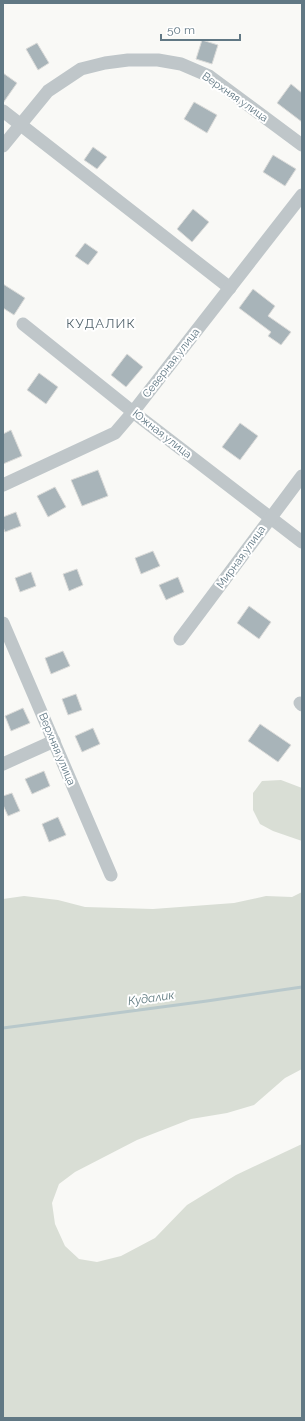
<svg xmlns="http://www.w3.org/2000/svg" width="305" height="1421" font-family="Raleway,sans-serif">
	<rect width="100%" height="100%" fill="#f9f9f6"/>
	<g fill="#d9ded5">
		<polygon points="281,780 302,788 302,841 273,831 260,824 253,810 253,793 262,781"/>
		<polygon points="302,892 302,1069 285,1078 254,1105 227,1113 191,1119 137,1140 75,1172 59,1184 52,1203 55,1224 65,1246 79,1259 97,1262 121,1256 155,1238 187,1205 236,1175 302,1144 302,1418 3,1418 3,899 24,896 58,900 85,907 153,909 234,903 266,896 292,897"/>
	</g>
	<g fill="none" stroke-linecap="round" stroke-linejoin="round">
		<polyline stroke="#b8c8cb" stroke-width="3" points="3,1028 207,1001 302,987"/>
	</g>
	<g fill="#a8b4b9" stroke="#dbdbd9">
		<polygon points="202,40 218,45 212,64 196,59"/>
		<polygon points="37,43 49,63 38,70 26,49"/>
		<polygon points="3,73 17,83 3,103"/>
		<polygon points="291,84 302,93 302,122 277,103"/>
		<polygon points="194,102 217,115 207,133 184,119"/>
		<polygon points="93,147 107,157 97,169 84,160"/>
		<polygon points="273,155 296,169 285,186 263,172"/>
		<polygon points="193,209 209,222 192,242 177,229"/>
		<polygon points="85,243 98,252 88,265 75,256"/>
		<polygon points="3,284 25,298 14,315 3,308"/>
		<polygon points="253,289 275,306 268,316 291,332 281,345 268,336 271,332 239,308"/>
		<polygon points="127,354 143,367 126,387 111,375"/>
		<polygon points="39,373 58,387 46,404 27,390"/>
		<polygon points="240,423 258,436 240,460 222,447"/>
		<polygon points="11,430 22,456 3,464 3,434"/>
		<polygon points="98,470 108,496 82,506 71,480"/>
		<polygon points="55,487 66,507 48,517 37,496"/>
		<polygon points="16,512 21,526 5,532 3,527 3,517"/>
		<polygon points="153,551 160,566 141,574 135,558"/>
		<polygon points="77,569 83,585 69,591 63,574"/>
		<polygon points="31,572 36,586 20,592 15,578"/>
		<polygon points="178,577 184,592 166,600 159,585"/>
		<polygon points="249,606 271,622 259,639 237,623"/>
		<polygon points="63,651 70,666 51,674 45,658"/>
		<polygon points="76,694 82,710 68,715 62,699"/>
		<polygon points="23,708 30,723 11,731 5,716"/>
		<polygon points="260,724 291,745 278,762 248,741"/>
		<polygon points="93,728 100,744 82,752 75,736"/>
		<polygon points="44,771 50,786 32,794 25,779"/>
		<polygon points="12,793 20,811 8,816 3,805 3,796"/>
		<polygon points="58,817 66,835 49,842 42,824"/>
	</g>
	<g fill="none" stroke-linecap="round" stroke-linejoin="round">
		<g stroke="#bfc6c9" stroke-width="13">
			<polyline points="3,111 230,288"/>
			<polyline points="3,146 48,91 81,69 105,63 128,60 158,60 181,64 209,76 302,145"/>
			<polyline points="23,324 133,412 302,542"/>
			<polyline points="3,485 115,433 133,412 302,195"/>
			<polyline points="3,623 111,875"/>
			<polyline points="180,639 302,476"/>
			<polyline points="300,703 302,705"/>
			<polyline points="3,764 54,741"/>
		</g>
	</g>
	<g text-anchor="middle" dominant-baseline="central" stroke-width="4" stroke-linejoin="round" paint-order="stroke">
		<g font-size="11" fill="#617884" stroke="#fff">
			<text transform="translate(235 97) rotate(35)">Верхняя улица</text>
			<text transform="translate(171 363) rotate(-52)">Северная улица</text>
			<text transform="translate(162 434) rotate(38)">Южная улица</text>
			<text transform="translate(241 557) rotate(-54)">Мирная улица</text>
			<text transform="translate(57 749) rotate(67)">Верхняя улица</text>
		</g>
		<g font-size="12" font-style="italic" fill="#5d787e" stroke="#fff">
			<text transform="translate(151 998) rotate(-8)">Кудалик</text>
		</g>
		<g font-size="13" letter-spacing="1" fill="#54656e" stroke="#fff">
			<text x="101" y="323">КУДАЛИК</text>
		</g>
	</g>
	<rect width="305" height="1421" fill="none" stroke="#617884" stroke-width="8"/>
	<path d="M161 34v6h79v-6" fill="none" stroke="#617884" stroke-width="2"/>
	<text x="167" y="34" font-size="12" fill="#617884" stroke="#ffffff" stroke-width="3" paint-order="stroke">50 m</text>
</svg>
